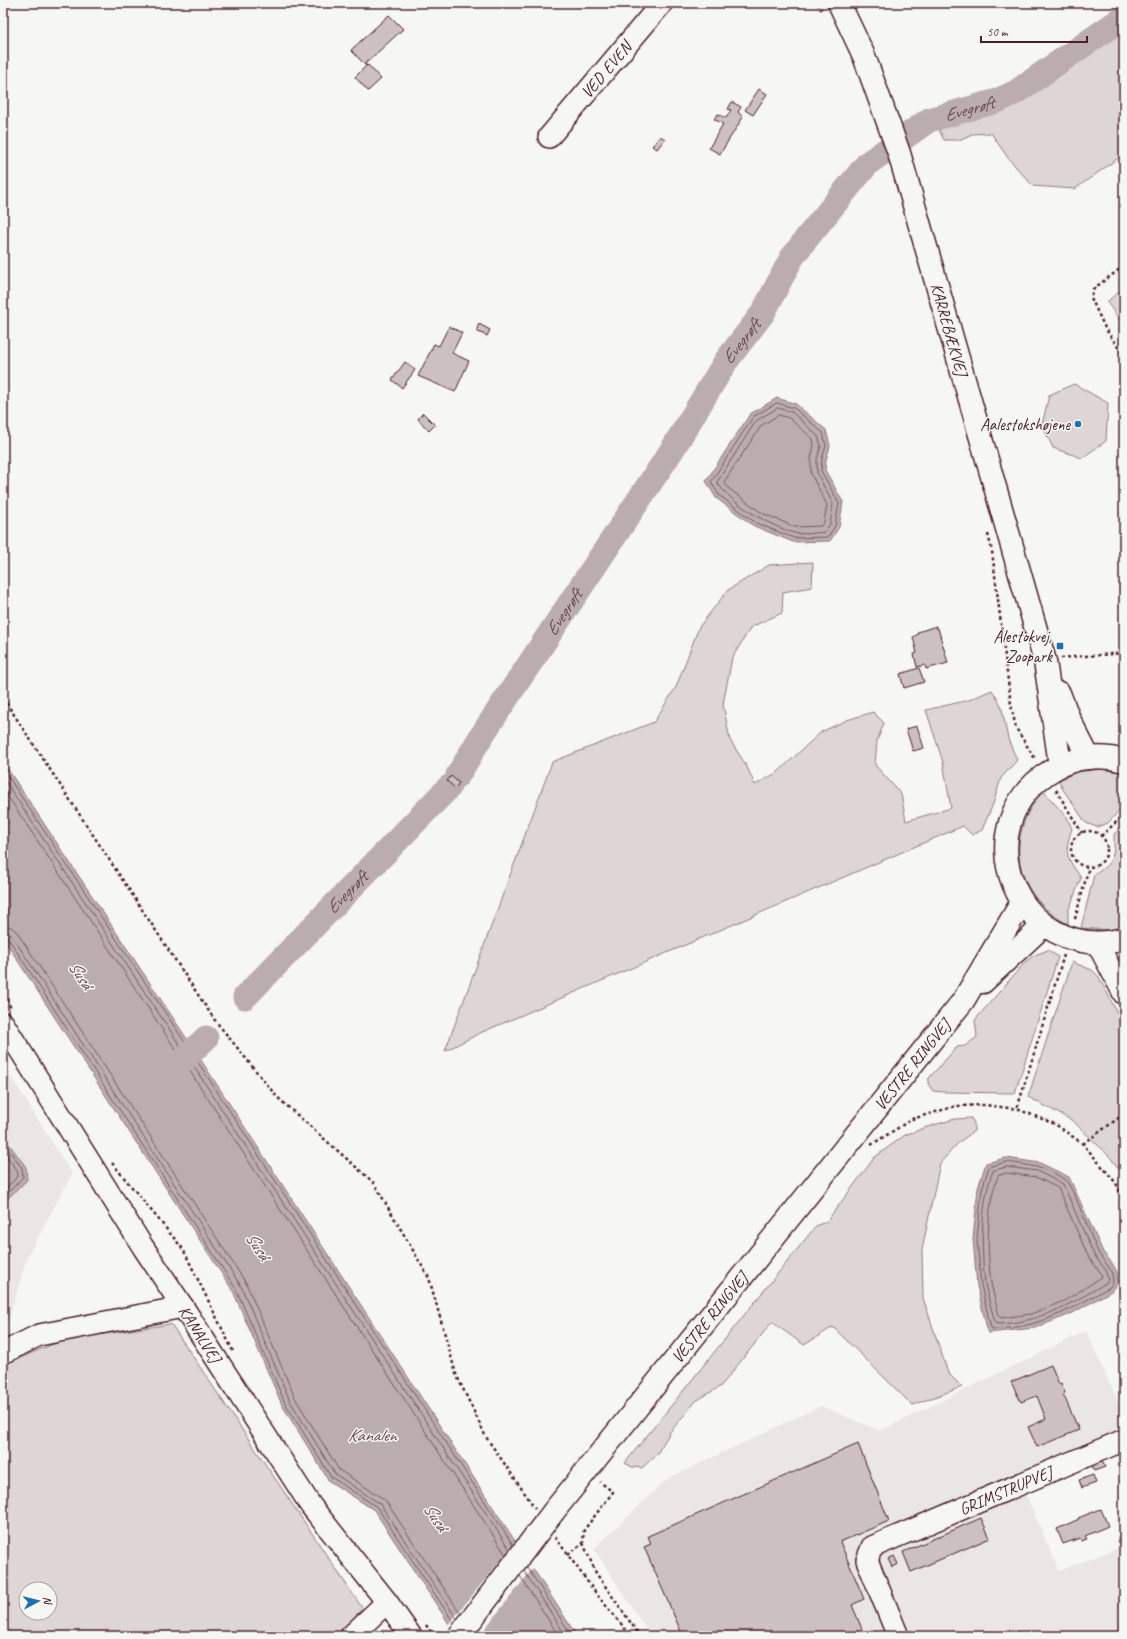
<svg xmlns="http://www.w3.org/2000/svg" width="1127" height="1639" font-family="Caveat,sans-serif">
	<rect width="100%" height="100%" fill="#f6f6f2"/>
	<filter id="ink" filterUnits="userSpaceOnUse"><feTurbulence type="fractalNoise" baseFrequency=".025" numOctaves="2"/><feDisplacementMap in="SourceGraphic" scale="8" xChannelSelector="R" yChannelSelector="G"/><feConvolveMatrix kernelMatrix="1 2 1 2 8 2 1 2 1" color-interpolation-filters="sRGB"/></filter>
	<g filter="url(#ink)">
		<g fill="#e9e6e3">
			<polygon points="3,1064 72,1174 27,1257 3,1339"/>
			<polygon points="1086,1331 1124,1415 1124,1448 1025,1492 1059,1571 1118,1548 1124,1564 1124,1636 651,1636 594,1549 667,1479 821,1406 880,1431"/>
		</g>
		<g fill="#ddd6d5" stroke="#947a80" fill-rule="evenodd">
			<polygon points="1124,30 1124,154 1075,189 1033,186 1008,158 991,133 972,134 959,140 944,140 939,130 946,124 998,107 1024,96"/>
			<polygon points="1124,287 1124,326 1107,302"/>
			<polygon points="1074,384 1108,403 1106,441 1082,458 1053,448 1042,425 1049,395"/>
			<polygon points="813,562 812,587 783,592 782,613 751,627 732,658 723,704 730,740 747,767 755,785 778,772 821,732 847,720 873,712 884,723 877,741 875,765 901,794 906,821 951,808 943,762 926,710 969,700 992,690 1001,705 1008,739 1017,760 1001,778 993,804 982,830 972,835 963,826 480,1033 445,1051 552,762 654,722 676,687 699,627 728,590 769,565"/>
			<polygon points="1103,769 1124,773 1124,805 1108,823 1097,827 1086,823 1062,788 1059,780 1077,772"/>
			<path d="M1043,791L1067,817L1072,829C1063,854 1067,857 1081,878L1068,912V924C1014,896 1003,837 1043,791Z"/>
			<path d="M1124,825V926L1108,930L1081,928L1094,875C1113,863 1115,856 1114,834Z"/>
			<polygon points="1048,950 1058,957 1015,1093 945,1092 933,1091 928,1084 929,1078 957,1047 965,1046 977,1037 975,1020 1026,961 1035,955"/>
			<polygon points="1072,962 1092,970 1099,977 1124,1026 1124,1176 1110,1157 1073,1121 1028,1097"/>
			<polygon points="971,1118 974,1123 974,1131 958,1143 940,1163 922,1250 923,1298 948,1373 962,1387 912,1405 833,1327 804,1345 772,1322 721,1386 696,1401 670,1432 657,1454 642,1468 632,1467 625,1463 816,1226 827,1221 875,1157 905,1135 927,1127 955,1119"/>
			<path d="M171,1324L381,1636H3V1365L63,1340ZM26,1589H50V1613H26Z"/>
		</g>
		<g fill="#bbadae" stroke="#8e747a">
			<polygon points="777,398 796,404 826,430 830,446 826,460 825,470 843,502 839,527 830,541 793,542 754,526 716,498 706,481 750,414"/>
			<polygon points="3,762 193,1048 577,1636 457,1636 374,1510 329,1481 282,1405 233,1291 3,938"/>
			<polygon points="3,1136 26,1167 27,1180 3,1203"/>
			<polygon points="1006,1158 1040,1163 1069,1177 1103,1252 1112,1263 1117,1272 1118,1283 1113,1290 1071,1314 1035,1328 988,1333 977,1286 973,1239 978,1188 986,1163"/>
		</g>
		<polygon fill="#f6f6f2" points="517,1540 534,1567 479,1636 455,1636 448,1625"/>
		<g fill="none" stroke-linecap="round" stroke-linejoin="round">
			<g stroke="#77585f" stroke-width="1">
				<polygon points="777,403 794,408 823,433 826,446 822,459 821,471 839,503 835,526 828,537 794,538 756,523 719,495 711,482 753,417"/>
				<path d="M778,408L792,412L818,436L821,446L817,459V473L833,504L830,524L825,532C815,533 802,535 794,533C770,526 730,503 717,482L756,421Z"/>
				<polygon points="779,415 789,418 813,439 814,446 811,458 811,474 827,505 824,522 821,526 795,527 762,513 728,488 724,482 761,426"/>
				<polyline points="3,769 190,1050 513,1545"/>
				<polyline points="3,778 185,1053 510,1550"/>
				<polyline points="3,789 180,1056 506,1555"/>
				<polyline points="3,925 11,927 17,932 246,1283 295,1398 339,1470 385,1500 461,1614"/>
				<polyline points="3,931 8,932 12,936 241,1286 290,1401 335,1474 380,1504 457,1619"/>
				<polyline points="3,936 8,938 236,1289 285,1403 331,1477 377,1507 454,1623"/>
				<polyline points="3,1142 22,1168 23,1177 3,1198"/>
				<polyline points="3,1151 17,1170 18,1176 3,1191"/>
				<path d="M1007,1162C1027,1165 1048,1167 1065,1180C1073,1185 1092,1240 1098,1252C1104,1263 1113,1268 1113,1282L1110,1287C1069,1310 1041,1328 993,1329L991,1328L981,1285L977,1239L982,1189L989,1167Z"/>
				<path d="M1007,1167L1037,1171L1063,1184L1094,1255L1105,1269L1108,1280L1106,1283C1071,1304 1039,1323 997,1324L995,1322C992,1310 987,1296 985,1283C981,1248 980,1204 993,1171Z"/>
				<path d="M1007,1173L1036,1177L1058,1188L1089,1258L1100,1272L1102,1277L1064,1301L1031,1314L1001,1318L999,1316C997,1305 993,1294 991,1283C987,1250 986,1207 998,1176Z"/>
				<polyline points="527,1567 572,1636"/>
				<polyline points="524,1571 566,1636"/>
				<polyline points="520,1576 559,1636"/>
			</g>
			<g stroke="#bbadae" stroke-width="25">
				<path id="s1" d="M458,775L482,735L672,450L726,361L763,313L791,259L806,239L868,163L929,120L997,101L1016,92L1124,17"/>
				<path id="s2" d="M245,997L449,787"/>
				<polyline points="170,1073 206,1038"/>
			</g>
		</g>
		<g fill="#ccc1c0" stroke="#4a1f2b">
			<polygon points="389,15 403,29 365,64 367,66 368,65 381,79 368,91 355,77 366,66 351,50"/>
			<polygon points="759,89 767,94 753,115 745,110"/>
			<polygon points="732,102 741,107 738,112 743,117 720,154 709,148 723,124 714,119 718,114 726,118 731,110 728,109"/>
			<polygon points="660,136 665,139 657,149 652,146"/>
			<polygon points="479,324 490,330 487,336 476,331"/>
			<polygon points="449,326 462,333 452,353 469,361 455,392 418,376 434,344 439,346"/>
			<polygon points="405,362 415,370 402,388 392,380"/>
			<polygon points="423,413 435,425 429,431 418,419"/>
			<polygon points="936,626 937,629 938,628 948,663 926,669 925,665 917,667 914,654 917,653 913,637 917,635 918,632"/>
			<polygon points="919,668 924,682 904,688 900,674"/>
			<polygon points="917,726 924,748 913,751 906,729"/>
			<polygon points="451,776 459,783 455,788 447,781"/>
			<polygon points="1051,1365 1059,1384 1061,1383 1065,1393 1063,1394 1079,1430 1037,1447 1028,1427 1046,1419 1037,1396 1021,1402 1011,1382"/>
			<polygon points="858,1444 889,1521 840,1542 864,1599 852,1605 865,1636 683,1636 644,1547 651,1544 648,1536"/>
			<polygon points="1102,1461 1105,1467 1094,1471 1092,1465"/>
			<polygon points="1093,1475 1096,1483 1082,1488 1079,1480"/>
			<polygon points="1101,1509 1108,1526 1085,1536 1087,1539 1081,1541 1080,1538 1063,1544 1057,1529 1079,1519 1078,1518"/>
			<polygon points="981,1518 990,1538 911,1572 903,1552"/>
			<polygon points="894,1556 898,1564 892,1567 888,1559"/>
		</g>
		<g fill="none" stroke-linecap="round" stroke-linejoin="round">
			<defs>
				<g id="minor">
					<path id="s3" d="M549,137L662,3"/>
					<polyline points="1097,943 1124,994"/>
					<path id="s4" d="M3,1023L143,1247L183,1307L311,1506L387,1602L411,1636"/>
					<polyline points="3,1353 39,1335 183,1307"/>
					<polyline points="351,1636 387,1602"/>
					<path id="s5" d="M898,1636L867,1560L872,1547L1124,1440"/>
				</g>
				<g id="major">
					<path id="s6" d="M839,3L864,56L899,153L1045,661L1060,765"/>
					<polyline points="1059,693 1069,719 1089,758"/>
					<path d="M1124,761C1101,754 1074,757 1054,769C959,824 1018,966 1124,939"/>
					<polyline points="983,982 1044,925"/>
					<path id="s7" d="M554,1511L963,1001L1022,902"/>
				</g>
			</defs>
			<use href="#minor" stroke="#4a1f2b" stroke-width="24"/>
			<use href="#major" stroke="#4a1f2b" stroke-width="25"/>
			<g stroke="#4a1f2b" stroke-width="2.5" stroke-dasharray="3 3" stroke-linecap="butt">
				<polyline points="818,3 821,10"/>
				<polyline points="1124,266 1093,289 1091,298 1105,328 1124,356"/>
				<polyline points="988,534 992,551 1011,705 1016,728 1035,759"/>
				<polyline points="1061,658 1124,653"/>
				<polyline points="3,698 214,1019 277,1097 374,1183 429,1278 456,1374 486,1437 535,1508"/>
				<polyline points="1056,790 1082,833"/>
				<circle cx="1089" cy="849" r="18"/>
				<polyline points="1101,836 1124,815"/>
				<polyline points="1075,919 1089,867"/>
				<polyline points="1064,955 1017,1109 1055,1124 1083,1144 1116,1183 1124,1201"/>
				<polyline points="3,994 11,1008"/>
				<polyline points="1083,1144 1124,1114"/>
				<polyline points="871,1145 912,1119 956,1106 985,1105 1017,1109"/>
				<polyline points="112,1163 183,1249 233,1351"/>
				<polyline points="555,1537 598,1596 631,1636"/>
				<polyline points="583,1543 596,1573 640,1636"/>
				<polyline points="568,1555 583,1543 584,1530 613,1492 600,1482"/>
				<polyline points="426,1625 434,1636"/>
			</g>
			<use href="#minor" stroke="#f6f6f2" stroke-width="21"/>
			<use href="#major" stroke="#f6f6f2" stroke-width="22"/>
			<defs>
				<polyline id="major-bridge" points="459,1636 554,1511"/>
			</defs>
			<use href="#major-bridge" stroke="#4a1f2b" stroke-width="25" stroke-linecap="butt"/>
			<use href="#major-bridge" stroke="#f6f6f2" stroke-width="22"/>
		</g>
	</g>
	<g fill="#1f6fb2" stroke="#f6f6f2" stroke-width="1.5">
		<circle cx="1078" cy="424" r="4"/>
		<rect x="1056" y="642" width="8" height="8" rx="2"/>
	</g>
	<g text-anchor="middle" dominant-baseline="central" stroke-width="3" stroke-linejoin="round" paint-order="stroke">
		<g font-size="17" fill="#4a1f2b" stroke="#f6f6f2">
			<text stroke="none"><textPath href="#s3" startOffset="88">VED EVEN</textPath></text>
			<text stroke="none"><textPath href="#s6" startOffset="345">KARREBÆKVEJ</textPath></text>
			<text stroke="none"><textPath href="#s7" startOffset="572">VESTRE RINGVEJ</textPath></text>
			<text stroke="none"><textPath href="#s7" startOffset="248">VESTRE RINGVEJ</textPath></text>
			<text stroke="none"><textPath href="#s4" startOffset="368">KANALVEJ</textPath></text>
			<text stroke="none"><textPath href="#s5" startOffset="241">GRIMSTRUPVEJ</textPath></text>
		</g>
		<g font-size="17" fill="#4a1f2b" stroke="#f6f6f2" text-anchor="end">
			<text x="1070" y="424">Aalestokshøjene</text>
			<text x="1052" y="636">Ålestokvej,<tspan x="1052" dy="20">Zoopark</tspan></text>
		</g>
		<g font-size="18" font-style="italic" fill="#6c4a52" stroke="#f6f6f2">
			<text stroke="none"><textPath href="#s1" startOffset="854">Evegrøft</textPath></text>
			<text stroke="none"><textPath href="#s1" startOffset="518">Evegrøft</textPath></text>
			<text stroke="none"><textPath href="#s1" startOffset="194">Evegrøft</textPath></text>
			<text stroke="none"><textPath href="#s2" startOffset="146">Evegrøft</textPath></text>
			<text transform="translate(81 975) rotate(57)">Suså</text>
			<text transform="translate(258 1246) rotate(57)">Suså</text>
			<text x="372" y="1435">Kanalen</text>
			<text transform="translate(436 1517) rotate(57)">Suså</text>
		</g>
	</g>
	<rect width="1127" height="1639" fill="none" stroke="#f6f6f2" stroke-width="16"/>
	<rect x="8" y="8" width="1111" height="1623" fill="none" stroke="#4a1f2b" stroke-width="1.5" filter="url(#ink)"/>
	<g transform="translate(38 1601) rotate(83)"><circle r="19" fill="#f6f6f2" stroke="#b1a0a2"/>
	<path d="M0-3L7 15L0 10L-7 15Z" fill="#1f6fb2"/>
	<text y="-6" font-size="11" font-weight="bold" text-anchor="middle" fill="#4a1f2b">N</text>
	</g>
	<path d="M981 36v6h106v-6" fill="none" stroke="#4a1f2b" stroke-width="2"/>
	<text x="987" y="36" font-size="12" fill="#4a1f2b" stroke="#f6f6f2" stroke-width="3" paint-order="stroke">50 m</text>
</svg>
